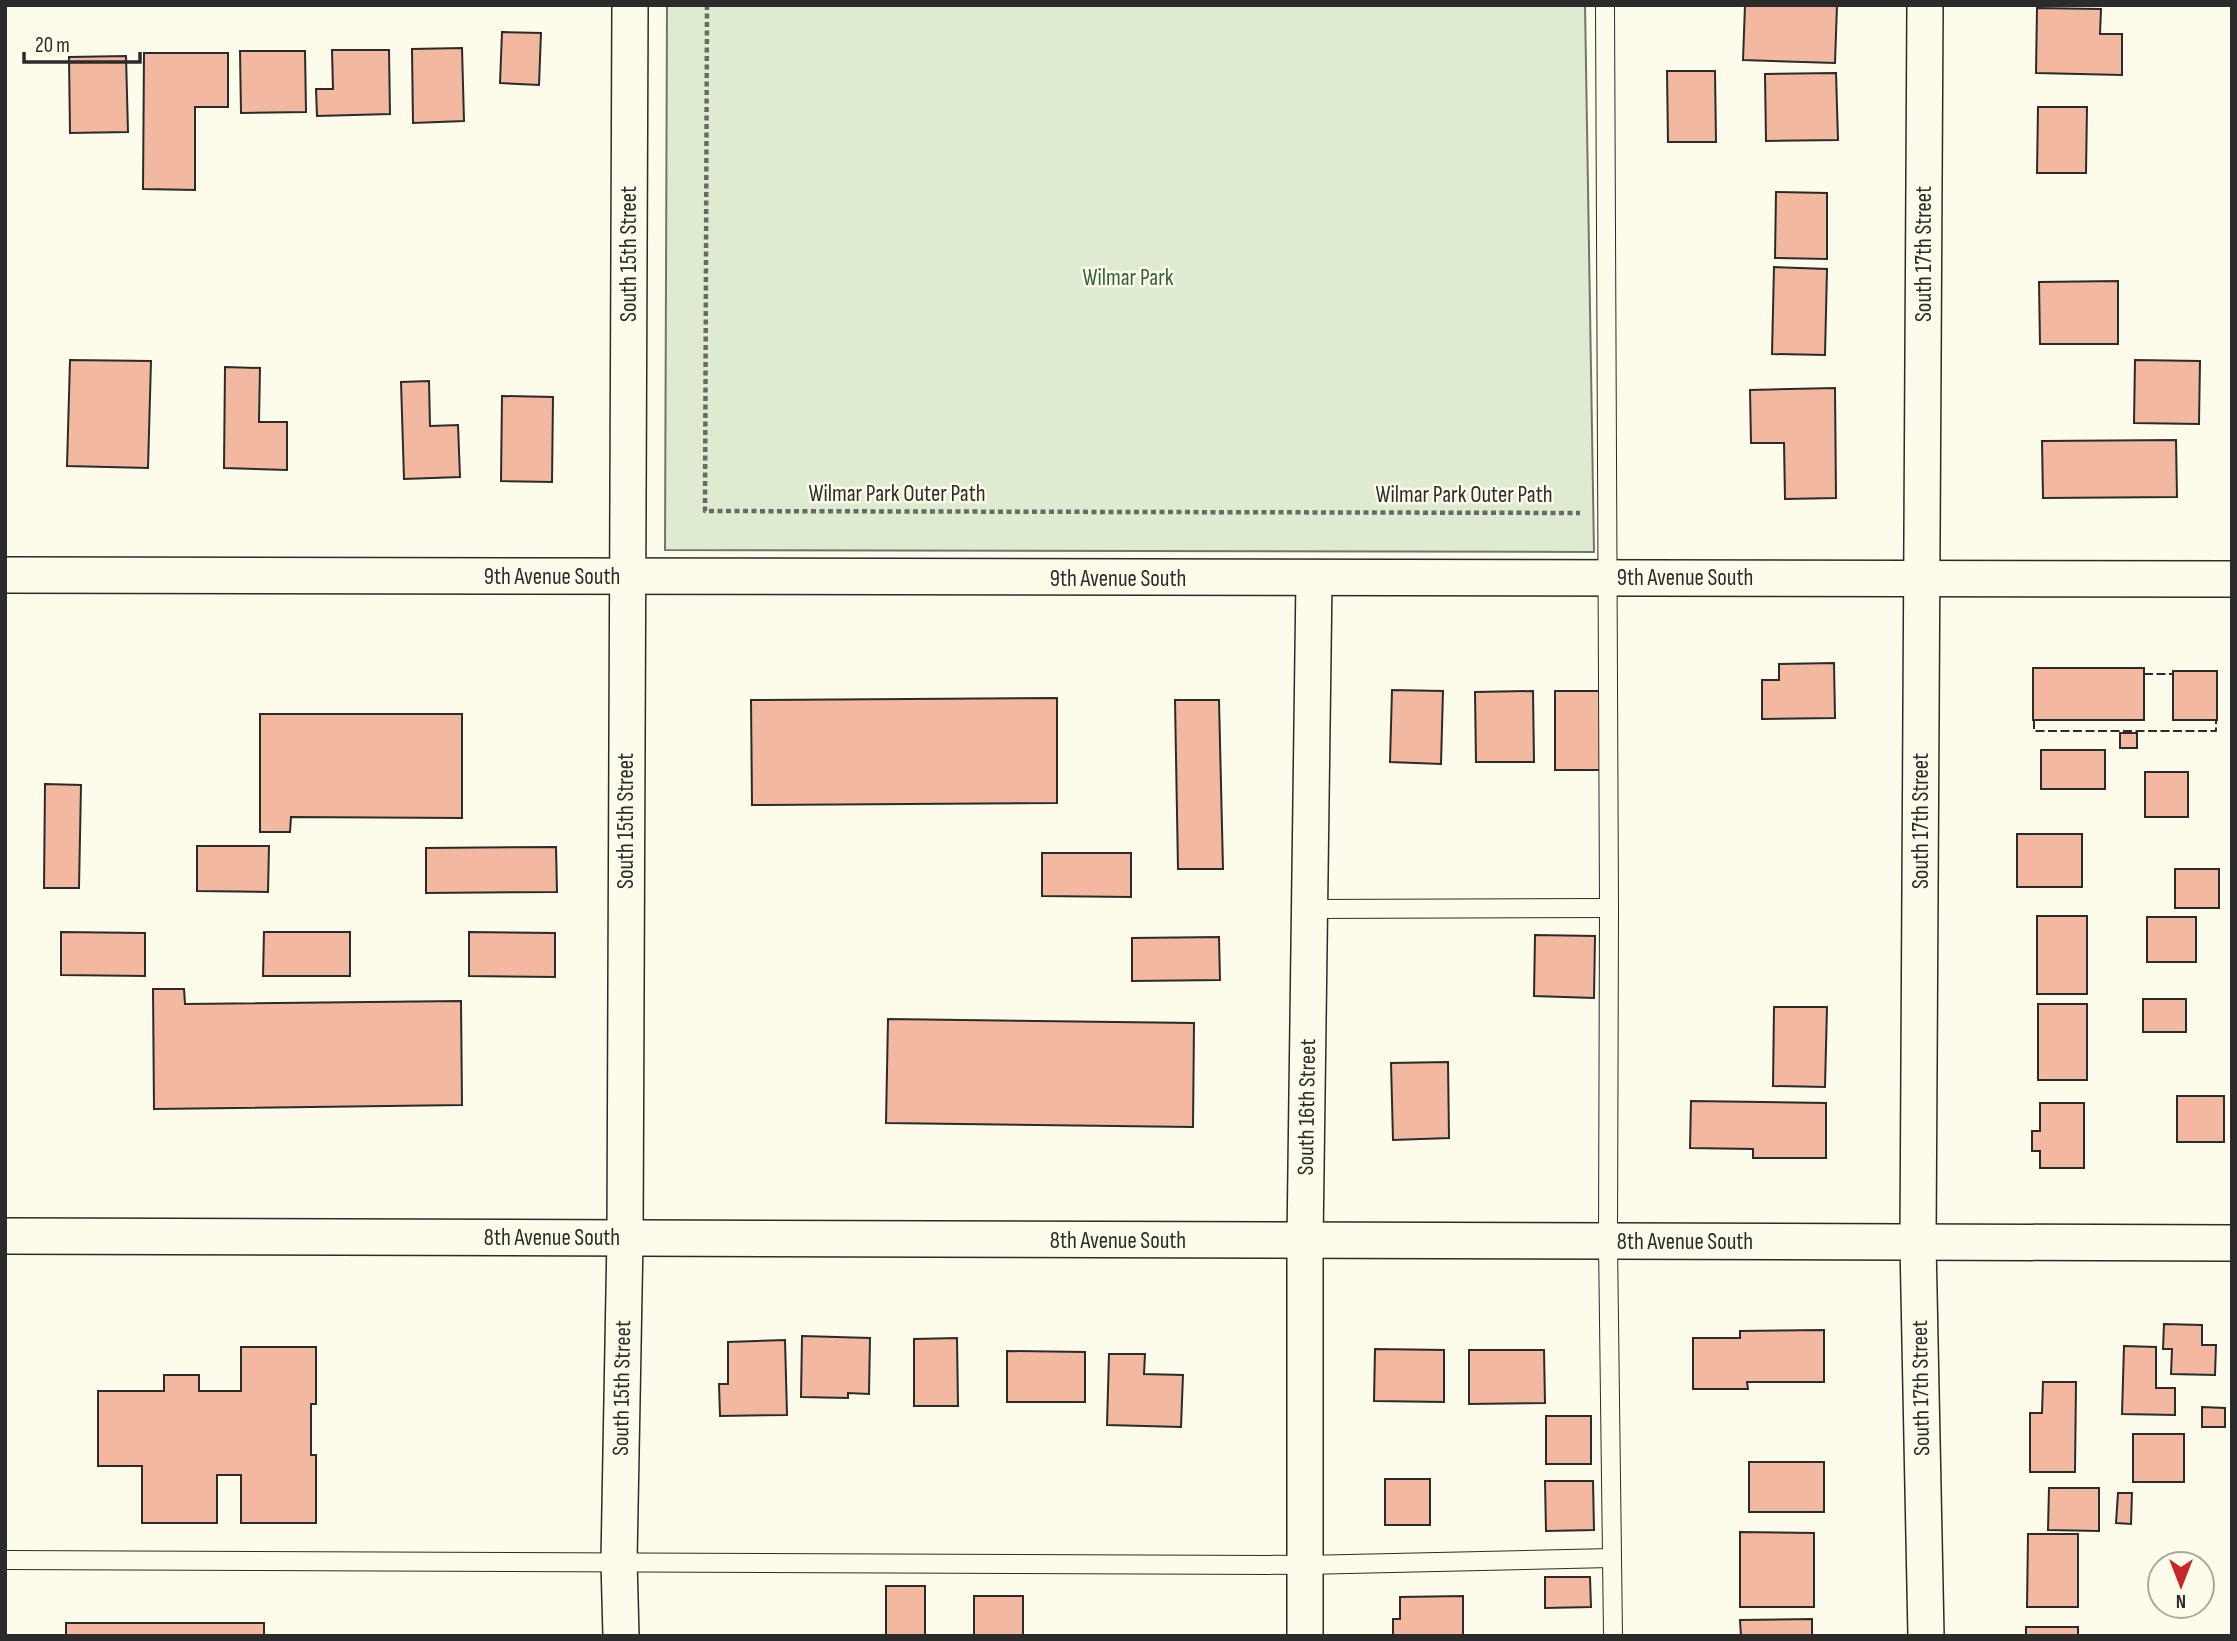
<svg xmlns="http://www.w3.org/2000/svg" width="2237" height="1641" font-family="'Sofia Sans Condensed',sans-serif">
	<rect width="100%" height="100%" fill="#fdfbea"/>
	<polygon fill="#deebd1" stroke="#74746e" stroke-width="2" points="667,5 1585,5 1594,552 665,550"/>
	<g fill="#f2b8a0" stroke="#2b2b2b" stroke-width="2">
		<polygon points="1745,5 1837,5 1835,63 1743,60"/>
		<polygon points="2037,8 2101,9 2100,34 2122,34 2122,75 2036,73"/>
		<polygon points="502,32 541,33 539,85 500,83"/>
		<polygon points="462,48 464,121 413,123 412,49"/>
		<polygon points="332,50 389,50 390,114 317,116 316,89 333,89"/>
		<polygon points="240,51 305,51 306,112 241,113"/>
		<polygon points="144,53 228,53 228,107 195,107 195,190 143,189"/>
		<polygon points="126,56 128,132 70,133 69,57"/>
		<polygon points="1667,71 1715,71 1716,142 1668,142"/>
		<polygon points="1836,73 1838,140 1766,141 1765,74"/>
		<polygon points="2038,107 2087,107 2086,173 2037,173"/>
		<polygon points="1776,192 1827,193 1827,259 1775,258"/>
		<polygon points="1774,267 1827,269 1825,355 1772,354"/>
		<polygon points="2118,281 2118,344 2040,344 2039,282"/>
		<polygon points="70,360 151,361 148,468 67,466"/>
		<polygon points="2135,360 2200,361 2199,424 2134,423"/>
		<polygon points="225,367 260,368 259,422 287,422 287,470 224,468"/>
		<polygon points="429,381 430,426 458,425 460,477 404,479 401,382"/>
		<polygon points="1835,388 1836,498 1785,499 1784,443 1751,443 1750,390"/>
		<polygon points="502,396 553,397 552,482 501,481"/>
		<polygon points="2176,440 2177,497 2043,498 2042,441"/>
		<polygon points="1834,663 1835,718 1762,719 1762,680 1779,680 1779,664"/>
		<rect x="2033" y="668" width="111" height="52"/>
		<rect x="2173" y="671" width="44" height="49"/>
		<polygon points="1392,690 1443,691 1441,764 1390,762"/>
		<polygon points="1533,691 1534,762 1476,762 1475,692"/>
		<polygon points="1555,691 1605,691 1604,770 1555,770"/>
		<polygon points="1057,698 1057,803 752,805 751,700"/>
		<polygon points="1175,700 1219,700 1223,869 1178,869"/>
		<polygon points="260,714 462,714 462,818 291,817 290,832 260,832"/>
		<rect x="2120" y="733" width="17" height="15"/>
		<rect x="2041" y="750" width="64" height="39"/>
		<rect x="2145" y="772" width="43" height="45"/>
		<polygon points="45,784 81,785 79,888 44,888"/>
		<rect x="2017" y="834" width="65" height="53"/>
		<polygon points="197,846 269,846 268,892 197,891"/>
		<polygon points="556,847 557,892 426,893 426,848"/>
		<polygon points="1042,853 1131,853 1131,897 1042,896"/>
		<rect x="2175" y="869" width="44" height="39"/>
		<rect x="2037" y="916" width="50" height="78"/>
		<rect x="2147" y="917" width="49" height="45"/>
		<polygon points="61,932 145,933 145,976 61,975"/>
		<polygon points="264,932 350,932 350,976 263,976"/>
		<polygon points="469,932 555,933 555,977 469,976"/>
		<polygon points="1535,935 1595,936 1594,998 1534,996"/>
		<polygon points="1219,937 1220,980 1132,981 1132,938"/>
		<polygon points="153,989 184,989 185,1004 461,1001 462,1105 154,1109"/>
		<rect x="2143" y="999" width="43" height="33"/>
		<rect x="2038" y="1004" width="49" height="76"/>
		<polygon points="1774,1007 1827,1007 1825,1087 1773,1086"/>
		<polygon points="888,1019 1194,1023 1193,1127 886,1123"/>
		<polygon points="1448,1062 1449,1138 1393,1140 1391,1063"/>
		<rect x="2177" y="1096" width="47" height="46"/>
		<polygon points="1691,1101 1826,1103 1826,1158 1753,1158 1753,1149 1690,1148"/>
		<polygon points="2040,1103 2084,1103 2084,1168 2040,1168 2040,1151 2032,1151 2032,1131 2040,1131"/>
		<polygon points="2164,1324 2202,1325 2202,1345 2216,1345 2215,1375 2171,1374 2172,1349 2163,1349"/>
		<polygon points="1824,1330 1824,1382 1747,1382 1748,1389 1693,1389 1693,1338 1740,1338 1740,1331"/>
		<polygon points="802,1336 870,1338 869,1394 848,1393 848,1398 801,1397"/>
		<polygon points="957,1338 958,1406 914,1406 914,1339"/>
		<polygon points="785,1340 787,1415 720,1416 719,1384 728,1384 728,1342"/>
		<polygon points="2124,1346 2156,1347 2156,1388 2175,1388 2175,1415 2122,1414"/>
		<polygon points="241,1347 316,1347 316,1404 311,1404 311,1455 316,1455 316,1523 241,1523 241,1475 217,1475 217,1523 142,1523 142,1466 98,1466 98,1391 164,1391 164,1375 199,1375 199,1391 241,1391"/>
		<polygon points="1375,1349 1444,1350 1444,1402 1374,1401"/>
		<polygon points="1469,1350 1544,1350 1545,1403 1469,1404"/>
		<polygon points="1007,1351 1085,1352 1085,1402 1007,1402"/>
		<polygon points="1109,1354 1145,1354 1144,1374 1183,1375 1181,1427 1107,1425"/>
		<polygon points="2043,1382 2076,1382 2075,1472 2030,1472 2030,1413 2042,1413"/>
		<polygon points="2202,1407 2225,1408 2225,1427 2202,1427"/>
		<rect x="1546" y="1416" width="45" height="48"/>
		<rect x="2133" y="1434" width="51" height="48"/>
		<rect x="1749" y="1462" width="75" height="50"/>
		<rect x="1385" y="1479" width="45" height="46"/>
		<polygon points="1545,1481 1593,1481 1594,1530 1546,1531"/>
		<polygon points="2049,1488 2099,1488 2099,1531 2048,1530"/>
		<polygon points="2118,1493 2132,1493 2131,1524 2116,1523"/>
		<polygon points="1740,1532 1814,1533 1814,1607 1740,1607"/>
		<polygon points="2028,1534 2078,1534 2078,1607 2027,1607"/>
		<polygon points="1545,1577 1590,1577 1591,1607 1545,1608"/>
		<rect x="886" y="1586" width="39" height="50"/>
		<rect x="974" y="1596" width="49" height="40"/>
		<polygon points="1463,1596 1463,1636 1393,1636 1393,1619 1400,1619 1400,1597"/>
		<polygon points="1812,1619 1812,1636 1741,1636 1740,1620"/>
		<rect x="66" y="1623" width="198" height="13"/>
		<rect x="2026" y="1627" width="52" height="9"/>
	</g>
	<g fill="none" stroke-linecap="round" stroke-linejoin="round">
		<defs>
			<g id="service">
				<polyline points="1605,5 1609,908 1608,1242 1613,1636"/>
				<polyline points="1310,909 1609,908"/>
				<polyline points="5,1560 1304,1565 1611,1558"/>
			</g>
			<g id="minor">
				<polyline points="1925,5 1918,1243 1926,1636"/>
				<polyline points="5,575 2232,579"/>
				<polyline points="5,1236 2232,1243"/>
				<polyline points="621,1636 619,1561 625,1238 630,5"/>
				<polyline points="1305,1636 1305,1242 1314,579"/>
			</g>
		</defs>
		<use href="#service" stroke="#2b2b2b" stroke-width="20"/>
		<use href="#minor" stroke="#2b2b2b" stroke-width="38"/>
		<polyline stroke="#6a6964" stroke-width="4.5" stroke-dasharray="5 3.5" stroke-linecap="butt" points="707,5 705,511 1580,513"/>
		<use href="#service" stroke="#fdfbea" stroke-width="18"/>
		<use href="#minor" stroke="#fdfbea" stroke-width="35"/>
		<g stroke="#2b2b2b" stroke-width="2" stroke-dasharray="9 3.5" stroke-linecap="butt">
			<polyline points="2144,674 2173,674"/>
			<polyline points="2034,720 2034,731 2216,731 2216,720"/>
		</g>
	</g>
	<g text-anchor="middle" dominant-baseline="central" stroke-width="5" stroke-linejoin="round" paint-order="stroke">
		<g font-size="23" fill="#2b2b2b" stroke="#fdfbea">
			<text transform="translate(629 254) rotate(-90)">South 15th Street</text>
			<text transform="translate(1924 254) rotate(-90)">South 17th Street</text>
			<text x="897" y="494">Wilmar Park Outer Path</text>
			<text x="1464" y="495">Wilmar Park Outer Path</text>
			<text x="552" y="577">9th Avenue South</text>
			<text x="1685" y="578">9th Avenue South</text>
			<text x="1118" y="579">9th Avenue South</text>
			<text transform="translate(626 821) rotate(-90)">South 15th Street</text>
			<text transform="translate(1921 821) rotate(-90)">South 17th Street</text>
			<text transform="translate(1307 1107) rotate(-89)">South 16th Street</text>
			<text x="552" y="1238">8th Avenue South</text>
			<text x="1118" y="1241">8th Avenue South</text>
			<text x="1685" y="1242">8th Avenue South</text>
			<text transform="translate(622 1388) rotate(-89)">South 15th Street</text>
			<text transform="translate(1921 1388) rotate(-91)">South 17th Street</text>
		</g>
		<g font-size="23" fill="#34623c" stroke="#fdfbea">
			<text x="1128" y="278">Wilmar Park</text>
		</g>
	</g>
	<rect width="2237" height="1641" fill="none" stroke="#2b2b2b" stroke-width="14"/>
	<g transform="translate(2181 1585) rotate(180)"><circle r="33" fill="#fdfbea" stroke="#a9a89e" stroke-width="2"/>
	<path d="M0-5L12 26L0 18L-12 26Z" fill="#c62828"/>
	<text y="-10" font-size="19" font-weight="bold" text-anchor="middle" fill="#2b2b2b">N</text>
	</g>
	<path d="M24 52v10h116v-10" fill="none" stroke="#2b2b2b" stroke-width="3.5"/>
	<text x="35" y="52" font-size="21" fill="#2b2b2b" stroke="#fdfbea" stroke-width="5" paint-order="stroke">20 m</text>
</svg>
